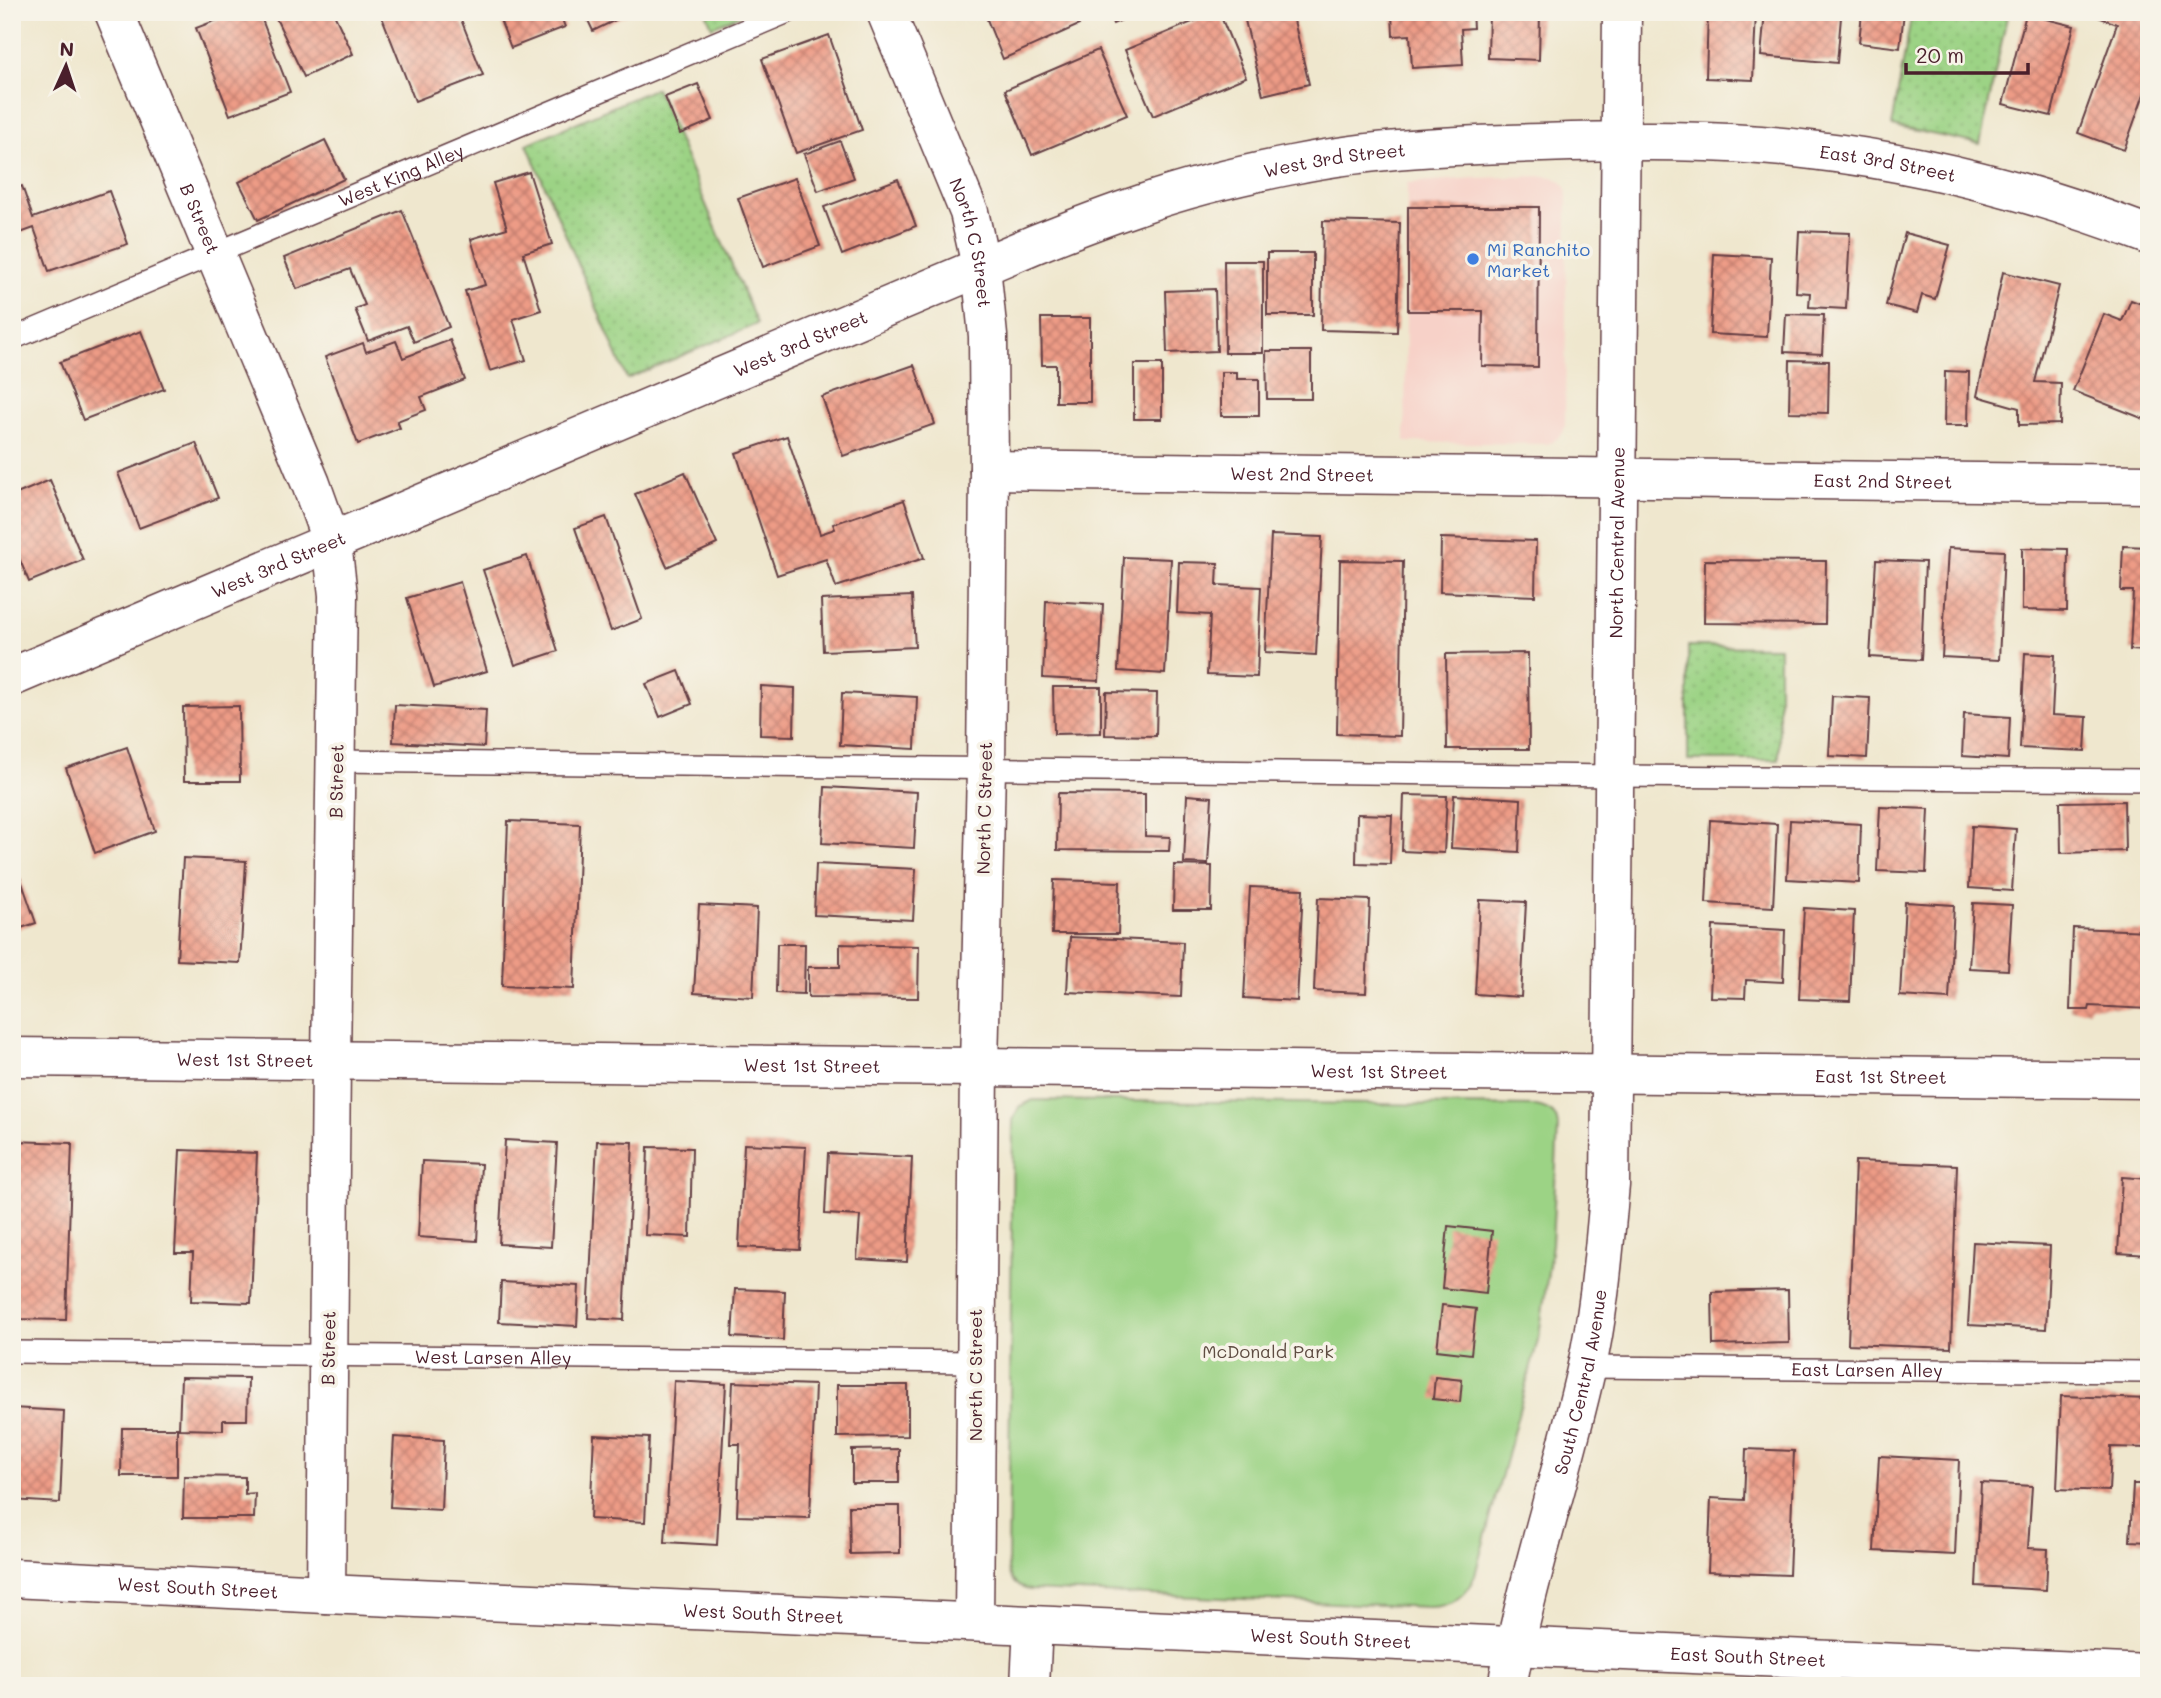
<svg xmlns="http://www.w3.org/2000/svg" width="2161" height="1698" font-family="Mali,sans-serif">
	<defs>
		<pattern id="grass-dots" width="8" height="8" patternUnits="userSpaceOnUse" patternTransform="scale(1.75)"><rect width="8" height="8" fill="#9cd385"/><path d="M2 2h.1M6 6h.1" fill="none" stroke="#88b573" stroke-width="1.8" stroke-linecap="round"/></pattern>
		<pattern id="building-cross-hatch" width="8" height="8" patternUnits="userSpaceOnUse" patternTransform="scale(1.75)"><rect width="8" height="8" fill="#ed9b86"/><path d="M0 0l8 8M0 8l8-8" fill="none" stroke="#c27e6e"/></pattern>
	</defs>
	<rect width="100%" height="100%" fill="#f7f3e8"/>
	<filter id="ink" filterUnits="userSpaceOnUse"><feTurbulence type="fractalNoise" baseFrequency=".0143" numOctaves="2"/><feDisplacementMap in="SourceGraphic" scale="14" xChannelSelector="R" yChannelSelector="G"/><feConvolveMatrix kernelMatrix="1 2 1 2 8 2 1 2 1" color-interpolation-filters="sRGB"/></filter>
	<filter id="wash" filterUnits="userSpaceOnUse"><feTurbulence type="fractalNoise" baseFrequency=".00686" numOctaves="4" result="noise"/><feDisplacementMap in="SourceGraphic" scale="28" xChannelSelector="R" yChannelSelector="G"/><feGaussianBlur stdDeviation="1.57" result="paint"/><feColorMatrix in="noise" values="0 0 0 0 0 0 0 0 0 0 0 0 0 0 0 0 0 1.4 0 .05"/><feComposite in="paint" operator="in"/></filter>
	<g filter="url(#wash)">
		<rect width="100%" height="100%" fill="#efe7ce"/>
		<polygon fill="#f7d1c8" points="1545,176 1553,177 1561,182 1566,187 1567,196 1565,426 1563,433 1553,442 1547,444 1405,442 1407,183 1474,178"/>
		<g fill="url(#grass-dots)" stroke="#737958" stroke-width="2">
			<polygon points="706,12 748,12 712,27"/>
			<polygon points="1912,12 2008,12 1980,144 1892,126"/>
			<polygon points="656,88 757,324 627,379 527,144"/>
			<polygon points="1688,646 1779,647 1779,760 1688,760"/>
		</g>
		<path fill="#9cd385" stroke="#737958" stroke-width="2" d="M1033,1100L1536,1106C1550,1109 1557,1113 1558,1127L1552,1244L1539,1336L1475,1575C1468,1595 1451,1607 1429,1607L1030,1590C1016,1587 1011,1582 1008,1569L1013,1120L1019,1107Z"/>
		<g id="blocks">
			<g fill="url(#building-cross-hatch)">
				<polygon points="238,12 259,12 290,92 230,115 196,28"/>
				<polygon points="273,12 333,12 353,54 304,77"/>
				<polygon points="380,12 458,12 483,75 415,101"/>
				<polygon points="497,12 559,12 565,27 511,48"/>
				<polygon points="584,12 632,12 593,31"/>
				<polygon points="984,12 1074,12 1079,25 1003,59"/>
				<polygon points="1108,12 1140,12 1113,24"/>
				<polygon points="1216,12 1219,12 1246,77 1153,116 1125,50"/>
				<polygon points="1243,12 1292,12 1309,84 1263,95"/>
				<polygon points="1392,12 1472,12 1473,28 1461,29 1463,65 1412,68 1410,35 1393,36"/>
				<polygon points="1489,12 1540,12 1539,60 1488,58"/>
				<polygon points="1708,12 1756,12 1753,80 1706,78"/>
				<polygon points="1765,12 1823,12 1822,15 1841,17 1837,63 1761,56"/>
				<polygon points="1862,12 1904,12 1900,48 1859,43"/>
				<polygon points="2100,12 2149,12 2149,80 2124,150 2078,133 2117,24 2098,17"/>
				<polygon points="2026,14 2074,26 2051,116 2003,104"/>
				<polygon points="829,35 862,130 796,153 762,59"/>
				<polygon points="1098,50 1127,115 1032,155 1005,90"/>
				<polygon points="698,84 713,120 680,134 665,97"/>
				<polygon points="325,140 344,179 258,220 239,182"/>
				<polygon points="840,141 854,178 818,191 804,154"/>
				<polygon points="529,172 552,244 523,253 541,310 513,319 526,360 490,371 465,291 485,285 471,239 507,228 493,183"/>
				<polygon points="795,178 820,246 763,267 738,198"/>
				<polygon points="898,179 916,226 842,255 824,207"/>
				<polygon points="22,186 33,218 109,191 128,244 49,271 34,228 12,236 12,190"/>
				<polygon points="1408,207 1539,207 1538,367 1482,366 1483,311 1408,311"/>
				<polygon points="402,210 449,327 414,342 407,326 368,341 355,309 365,305 350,269 297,289 284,258"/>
				<polygon points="1323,221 1400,223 1397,332 1321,330"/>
				<polygon points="1799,231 1850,233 1846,309 1809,307 1810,293 1796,292"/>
				<polygon points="1905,233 1950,245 1935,299 1922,295 1917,313 1886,305"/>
				<rect x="1267" y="253" width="46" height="62"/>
				<polygon points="1714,254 1771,257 1767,337 1710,334"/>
				<polygon points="1224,261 1263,261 1263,353 1225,353"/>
				<polygon points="2003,272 2059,286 2035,382 2061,383 2060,424 2019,425 2019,408 1977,396"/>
				<polygon points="1215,289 1217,351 1167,353 1165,291"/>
				<polygon points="2131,300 2149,307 2149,408 2144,419 2073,391 2104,314 2122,321"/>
				<polygon points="1786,314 1824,315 1822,354 1784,352"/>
				<polygon points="1041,318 1090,318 1090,402 1056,402 1056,365 1042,365"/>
				<polygon points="141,331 164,389 83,420 60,362"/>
				<polygon points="450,340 465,380 421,397 426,410 397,421 400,428 358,444 325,357 363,343 366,352 396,341 403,358"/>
				<polygon points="1266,351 1311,351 1311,399 1267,399"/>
				<polygon points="1790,360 1829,361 1828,413 1789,412"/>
				<rect x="1134" y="364" width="28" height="55"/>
				<polygon points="914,365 935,424 843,456 822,397"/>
				<polygon points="1945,371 1969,372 1968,426 1944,426"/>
				<polygon points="1221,372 1237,372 1237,379 1259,379 1259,416 1221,416"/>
				<polygon points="787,436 820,534 835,529 833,524 904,500 924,558 836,587 826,559 777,575 736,453"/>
				<polygon points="196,443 218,498 139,528 118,473"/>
				<polygon points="685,472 717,544 667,567 635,494"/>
				<polygon points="50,480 83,560 29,582 12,541 12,496"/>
				<polygon points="606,517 642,619 611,631 575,528"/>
				<polygon points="1271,535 1322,537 1316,655 1265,652"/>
				<polygon points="1441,538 1536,541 1535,596 1440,592"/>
				<polygon points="2123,546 2149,547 2149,651 2130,650 2133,591 2121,591"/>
				<polygon points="1948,548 2004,551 1999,660 1942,657"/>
				<polygon points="2022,548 2068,549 2067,611 2022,610"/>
				<polygon points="527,556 558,651 515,665 483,570"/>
				<polygon points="1124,557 1171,559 1165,674 1118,671"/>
				<polygon points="1340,560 1403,561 1400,736 1337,734"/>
				<polygon points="1705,560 1826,561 1825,624 1704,623"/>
				<polygon points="1876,560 1925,562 1921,660 1870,657"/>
				<polygon points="1179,562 1218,563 1217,585 1261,587 1257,677 1207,675 1210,615 1177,613"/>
				<polygon points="460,582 487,671 434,687 407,598"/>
				<polygon points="912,596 915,647 823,651 821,600"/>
				<polygon points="1046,601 1103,604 1099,681 1043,678"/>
				<polygon points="1528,653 1529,749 1447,749 1446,654"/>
				<polygon points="2025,653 2055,655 2052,715 2087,717 2085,751 2020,748"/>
				<polygon points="679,671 692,704 660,717 646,684"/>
				<polygon points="761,686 795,688 794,736 760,735"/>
				<polygon points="1053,687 1101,687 1101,733 1054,734"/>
				<polygon points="1106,692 1157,693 1156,736 1105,735"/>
				<polygon points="842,693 917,697 915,749 840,745"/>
				<polygon points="1832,696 1870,698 1867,758 1829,756"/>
				<polygon points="395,705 486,710 484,747 393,742"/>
				<polygon points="239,706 240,781 184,781 183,707"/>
				<polygon points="1964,714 2010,717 2008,759 1962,756"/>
				<polygon points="127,747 155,831 95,853 66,768"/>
				<polygon points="825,787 917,792 914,848 822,843"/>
				<polygon points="1058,793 1145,794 1145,836 1170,837 1169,851 1057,850"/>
				<polygon points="1187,795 1212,797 1208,864 1184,863"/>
				<polygon points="1404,795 1447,796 1444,853 1402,851"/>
				<polygon points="1454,795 1521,799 1519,852 1451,848"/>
				<polygon points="2124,801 2125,851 2061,853 2060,802"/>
				<polygon points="1880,807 1929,809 1926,873 1877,871"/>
				<polygon points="1357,814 1392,815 1390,864 1356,863"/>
				<polygon points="1710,820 1777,824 1773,907 1706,903"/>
				<polygon points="1790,820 1861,824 1859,883 1787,879"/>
				<polygon points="508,821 580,824 574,989 502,986"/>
				<polygon points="1972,826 2016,829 2012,891 1969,888"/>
				<polygon points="12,854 36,923 12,931"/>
				<polygon points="183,858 246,861 240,963 177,960"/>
				<polygon points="816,864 916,869 913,920 814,915"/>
				<polygon points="1174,865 1212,866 1211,910 1173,910"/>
				<polygon points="1054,880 1120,882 1118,934 1052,934"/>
				<polygon points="1250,887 1303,889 1297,1001 1244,998"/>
				<polygon points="1318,898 1370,900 1366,993 1314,991"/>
				<polygon points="1480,900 1526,902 1521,997 1475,994"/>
				<polygon points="1905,902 1954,905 1949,999 1900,996"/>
				<polygon points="1973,903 2012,905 2008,970 1969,968"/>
				<polygon points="699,905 757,908 753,997 694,993"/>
				<polygon points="1804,908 1854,911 1850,1001 1799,999"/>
				<polygon points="1713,926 1785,930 1783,982 1746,980 1745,998 1710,997"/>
				<polygon points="2073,928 2149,931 2149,1009 2090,1006 2089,1010 2070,1010"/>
				<polygon points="1070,937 1183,942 1181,997 1067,992"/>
				<polygon points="777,944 805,944 804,994 776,993"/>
				<polygon points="840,944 919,946 918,998 808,997 808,967 840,967"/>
				<polygon points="505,1140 557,1143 551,1247 499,1244"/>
				<polygon points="12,1141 72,1143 66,1320 12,1319"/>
				<polygon points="597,1141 633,1142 624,1320 588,1318"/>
				<polygon points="744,1144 806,1147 800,1250 739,1247"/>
				<polygon points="648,1147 692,1148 690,1237 645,1235"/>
				<polygon points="180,1150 257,1153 251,1303 191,1301 193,1253 175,1253"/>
				<polygon points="828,1153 912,1157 907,1262 857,1259 860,1216 825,1214"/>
				<polygon points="422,1161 481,1164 477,1241 418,1237"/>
				<polygon points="1855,1161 1957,1165 1951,1348 1848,1344"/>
				<polygon points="2122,1177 2149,1179 2149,1255 2118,1253"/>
				<polygon points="1448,1226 1492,1231 1486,1293 1442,1288"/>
				<polygon points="1973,1242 2050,1246 2046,1329 1968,1325"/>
				<polygon points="501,1282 579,1286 577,1326 499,1322"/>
				<polygon points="735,1289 785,1291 783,1340 732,1337"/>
				<polygon points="1788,1290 1789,1343 1713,1345 1712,1292"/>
				<polygon points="1442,1305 1476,1309 1471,1354 1437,1350"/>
				<polygon points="181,1377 248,1378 247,1420 223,1420 223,1430 179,1429"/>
				<polygon points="1435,1377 1462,1380 1460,1402 1433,1399"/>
				<polygon points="674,1381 726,1384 717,1545 665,1542"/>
				<polygon points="733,1382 815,1385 810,1518 737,1516 740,1444 730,1444"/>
				<polygon points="837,1385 908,1385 908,1436 837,1437"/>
				<polygon points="2061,1396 2149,1399 2149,1448 2111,1447 2109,1491 2057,1489"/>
				<polygon points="12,1408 64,1411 60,1503 12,1500"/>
				<polygon points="122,1428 177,1428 177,1476 121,1476"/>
				<polygon points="594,1435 649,1438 645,1522 590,1519"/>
				<polygon points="394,1437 444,1440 441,1510 390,1507"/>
				<polygon points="899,1449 899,1483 852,1483 852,1450"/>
				<polygon points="1746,1449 1794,1451 1789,1575 1708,1572 1711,1498 1744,1500"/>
				<polygon points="1879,1456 1959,1460 1955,1555 1874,1551"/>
				<polygon points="184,1476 245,1477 245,1494 255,1493 254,1518 183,1518"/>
				<polygon points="1981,1483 2032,1486 2028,1548 2048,1549 2046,1590 1976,1586"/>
				<polygon points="2133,1484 2149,1484 2149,1542 2130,1541"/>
				<polygon points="849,1506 900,1506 900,1553 850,1554"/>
			</g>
		</g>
	</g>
	<g filter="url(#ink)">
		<use href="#blocks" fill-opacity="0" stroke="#633d43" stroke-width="2"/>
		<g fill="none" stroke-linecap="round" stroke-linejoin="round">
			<defs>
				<g id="service">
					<path id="s1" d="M12,339L788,12"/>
					<polyline points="337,761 1614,776 2149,780"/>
					<path id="s2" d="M12,1352L975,1362"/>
					<path id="s3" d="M1587,1367L2149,1372"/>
				</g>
				<g id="minor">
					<path id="s4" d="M114,12L311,484L332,543L338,595L331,1060L326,1594"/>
					<path id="s5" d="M886,12L969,212L981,266L988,336L989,470L986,769L979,1066L974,1622"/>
					<path id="s6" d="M989,470L2149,484"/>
					<path id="s7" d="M12,677L1035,244C1070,230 1106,216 1142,204C1191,187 1241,175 1292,165C1374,148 1459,145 1542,143C1632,140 1722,139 1811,150C1926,163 2041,194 2149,235"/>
					<path id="s8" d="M12,1057L2149,1079"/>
					<path id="s9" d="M12,1578L326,1594L2149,1674"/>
					<polyline points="1030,1686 1033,1625"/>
				</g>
				<g id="tertiary">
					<path id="s10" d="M1507,1686C1527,1579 1562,1476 1586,1370C1600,1309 1604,1247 1610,1185L1622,12"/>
				</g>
			</defs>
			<use href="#service" stroke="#633d43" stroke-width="24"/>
			<use href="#minor" stroke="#633d43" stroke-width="41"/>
			<use href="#tertiary" stroke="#633d43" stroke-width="41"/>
			<use href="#service" stroke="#fff" stroke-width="21"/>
			<use href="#minor" stroke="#fff" stroke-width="38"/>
			<use href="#tertiary" stroke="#fff" stroke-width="38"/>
		</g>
	</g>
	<circle fill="#3f7fe0" stroke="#f7f3e8" stroke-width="2.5" cx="1473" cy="259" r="7"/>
	<g text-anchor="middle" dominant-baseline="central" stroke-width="7" stroke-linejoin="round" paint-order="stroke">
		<g font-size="18" fill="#4a1f2b" stroke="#f7f3e8">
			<text stroke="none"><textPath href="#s7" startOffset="1423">West 3rd Street</textPath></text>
			<text stroke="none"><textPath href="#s7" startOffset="1979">East 3rd Street</textPath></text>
			<text stroke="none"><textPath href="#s1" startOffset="422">West King Alley</textPath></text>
			<text stroke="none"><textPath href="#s4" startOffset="224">B Street</textPath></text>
			<text stroke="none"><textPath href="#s5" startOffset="247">North C Street</textPath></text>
			<text stroke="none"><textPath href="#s7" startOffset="856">West 3rd Street</textPath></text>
			<text stroke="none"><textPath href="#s6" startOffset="313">West 2nd Street</textPath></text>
			<text stroke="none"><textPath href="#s6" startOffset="894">East 2nd Street</textPath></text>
			<text stroke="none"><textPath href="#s10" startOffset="1155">North Central Avenue</textPath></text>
			<text stroke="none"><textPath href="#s7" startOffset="289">West 3rd Street</textPath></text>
			<text transform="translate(336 781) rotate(-89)">B Street</text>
			<text transform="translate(984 808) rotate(-89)">North C Street</text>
			<text stroke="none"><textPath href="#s8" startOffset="233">West 1st Street</textPath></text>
			<text stroke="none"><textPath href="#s8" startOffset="800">West 1st Street</textPath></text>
			<text stroke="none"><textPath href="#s8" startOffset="1367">West 1st Street</textPath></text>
			<text stroke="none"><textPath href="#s8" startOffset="1869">East 1st Street</textPath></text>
			<text transform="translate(328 1348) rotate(-89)">B Street</text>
			<text stroke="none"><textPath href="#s2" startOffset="481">West Larsen Alley</textPath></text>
			<text stroke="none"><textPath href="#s3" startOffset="280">East Larsen Alley</textPath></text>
			<text transform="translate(975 1375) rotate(-90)">North C Street</text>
			<text stroke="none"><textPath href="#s10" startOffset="313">South Central Avenue</textPath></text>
			<text stroke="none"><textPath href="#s9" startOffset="186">West South Street</textPath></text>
			<text stroke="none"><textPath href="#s9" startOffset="752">West South Street</textPath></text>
			<text stroke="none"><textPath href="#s9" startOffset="1320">West South Street</textPath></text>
			<text stroke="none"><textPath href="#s9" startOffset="1738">East South Street</textPath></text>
		</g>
		<g font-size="18" fill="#366cbe" stroke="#f7f3e8" text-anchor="start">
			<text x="1487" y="249">Mi Ranchito<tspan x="1487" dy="21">Market</tspan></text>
		</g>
		<g font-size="18" fill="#5e4c42" stroke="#f7f3e8">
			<text x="1268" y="1351">McDonald Park</text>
		</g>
	</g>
	<rect width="2161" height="1698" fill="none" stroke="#f7f3e8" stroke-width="42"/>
	<g transform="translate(66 66) rotate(3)" stroke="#f7f3e8" stroke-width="5" paint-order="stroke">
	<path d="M0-5L12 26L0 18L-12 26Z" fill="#4a1f2b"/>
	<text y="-10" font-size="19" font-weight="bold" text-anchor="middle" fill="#4a1f2b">N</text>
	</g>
	<path d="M1906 63v10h122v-10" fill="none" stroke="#4a1f2b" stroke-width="3.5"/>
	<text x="1916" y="63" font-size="21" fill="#4a1f2b" stroke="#f7f3e8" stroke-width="5" paint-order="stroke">20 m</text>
</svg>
